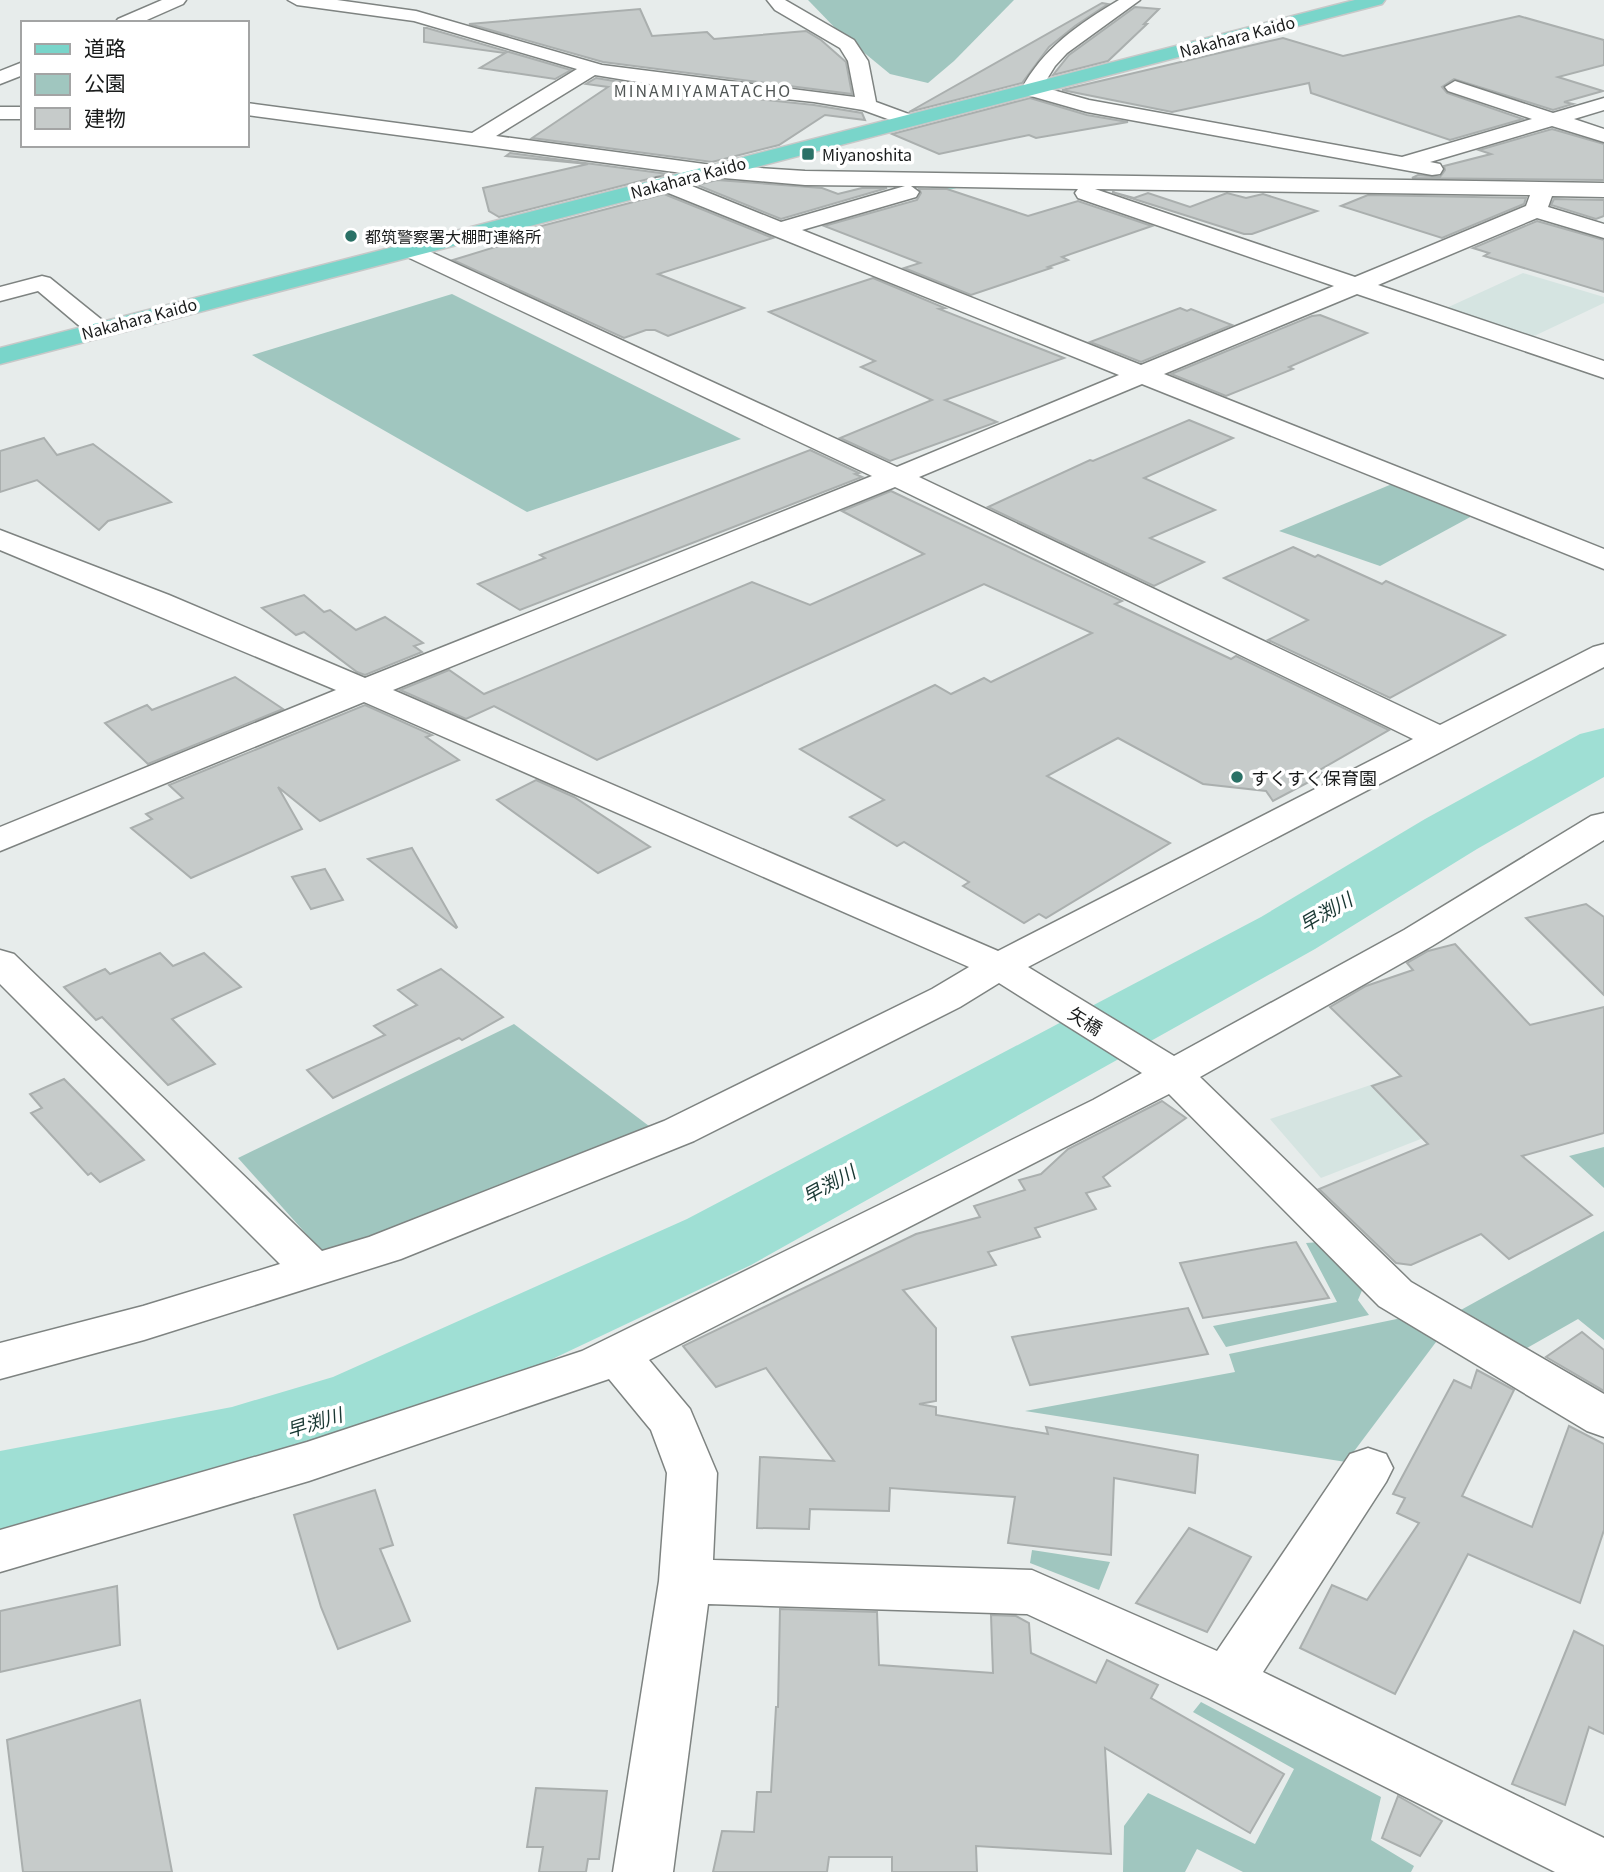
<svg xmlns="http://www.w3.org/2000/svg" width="1604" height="1872" font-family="Georgia,'Noto Sans JP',serif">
	<rect width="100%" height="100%" fill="#e7eceb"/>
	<g fill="#d5e4e1">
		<polygon points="1523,273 1604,297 1604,303 1530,338 1442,310"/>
		<polygon points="1409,1072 1454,1126 1321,1178 1270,1119"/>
	</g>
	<g fill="#a0c6bf">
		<polygon points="808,0 1014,0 954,61 928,83 890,74 839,32"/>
		<polygon points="452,294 741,439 527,512 252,355"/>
		<polygon points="1392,484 1474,515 1380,566 1279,531"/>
		<polygon points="514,1024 649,1126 326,1256 238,1158"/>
		<polygon points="1604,1147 1604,1188 1569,1156"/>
		<polygon points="1604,1231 1604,1340 1578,1319 1527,1348 1459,1311"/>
		<polygon points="1320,1242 1363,1288 1358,1300 1369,1315 1226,1347 1213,1326 1337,1302 1306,1243"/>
		<polygon points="1411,1316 1442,1334 1346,1462 1025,1411 1235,1372 1229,1354"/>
		<polygon points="1032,1550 1110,1562 1099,1590 1030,1563"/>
		<polygon points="1201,1702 1381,1797 1371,1840 1414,1866 1411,1872 1243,1872 1197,1849 1185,1872 1123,1872 1124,1826 1148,1793 1255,1844 1294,1769 1193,1712"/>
	</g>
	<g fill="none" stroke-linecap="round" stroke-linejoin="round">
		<path fill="#9fdfd4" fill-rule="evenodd" d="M929,185H955L958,187C952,191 934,190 928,186Z"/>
		<polygon fill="#9fdfd4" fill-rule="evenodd" points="1604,728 1604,777 1477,849 1315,949 751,1265 398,1432 232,1485 0,1531 0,1451 232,1407 333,1377 687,1219 1261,917 1425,819 1580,734"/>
	</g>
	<g fill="#c6cbca" stroke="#aaafae" stroke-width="2">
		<polygon points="1102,3 1108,4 1075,26 1049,47 1022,83 909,112"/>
		<polygon points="1135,7 1159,9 1144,24 1147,24 1108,61 1053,75 1069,55"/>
		<polygon points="640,9 652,36 707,32 714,39 806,31 821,40 846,62 852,94 603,62 469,24"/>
		<polygon points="1519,16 1604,40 1604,65 1558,77 1603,91 1564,102 1573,104 1553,110 1454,79 1442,87 1447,93 1523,119 1450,140 1311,93 1309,83 1172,112 1062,90 1283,38 1343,56"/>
		<polygon points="424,28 427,28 571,70 555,79 480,68 505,53 424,42"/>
		<polygon points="596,78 662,89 814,105 862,113 865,120 825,115 779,145 712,162 532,138 608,87 586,84"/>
		<polygon points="1030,98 1087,115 1128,122 1036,138 1029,135 939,154 892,134"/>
		<polygon points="1552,129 1604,144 1604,180 1412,178 1418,175 1440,177 1445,170 1444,166 1491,154 1479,150"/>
		<polygon points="510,153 668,174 499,217 489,211 483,188 588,164 506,156"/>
		<polygon points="717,180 822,188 838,194 862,188 887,188 781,219 697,185"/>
		<polygon points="919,189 947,189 1028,216 1078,201 1152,226 1062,257 1068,260 1048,267 1051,268 971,295 904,268 920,263 824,226 917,200 921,193"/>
		<polygon points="1112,192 1134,198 1148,193 1190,207 1227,193 1246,198 1263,194 1317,211 1252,234 1244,234"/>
		<polygon points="664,194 773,238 658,274 744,308 668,336 655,330 646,330 624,338 453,260 531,236 522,231"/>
		<polygon points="1368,195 1526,198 1524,204 1442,238 1341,206"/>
		<polygon points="1554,199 1604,200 1604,216 1596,219 1551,205"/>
		<polygon points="1537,221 1604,240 1604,292 1484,256 1489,253 1473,248"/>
		<polygon points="873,278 945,308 939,309 1064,358 945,400 997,422 890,461 840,438 932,400 861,367 875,361 769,312"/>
		<polygon points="1180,308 1187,311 1191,309 1232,325 1141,362 1090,342"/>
		<polygon points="1320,315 1367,333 1289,367 1293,369 1226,396 1171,374 1312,316"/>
		<polygon points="1189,420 1233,438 1144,478 1215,510 1150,538 1204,562 1154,586 988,507 1090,460 1093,461"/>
		<polygon points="44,438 57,455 93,444 171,502 108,521 99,530 37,480 0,492 0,451"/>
		<polygon points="810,450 859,473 855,474 862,477 520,610 478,584 545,558 540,555"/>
		<polygon points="891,491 1122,601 1115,604 1231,659 1236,656 1389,730 1318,771 1324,774 1273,801 1266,791 1203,784 1118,738 1047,776 1170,843 1046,918 1039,914 1024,923 963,886 969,882 904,842 897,846 850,817 884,800 800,749 935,685 951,694 984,678 991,682 1092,633 984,584 597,760 494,706 466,719 400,690 449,670 484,694 752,582 810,605 924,554 842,511"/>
		<polygon points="1293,547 1315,557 1318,555 1382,584 1386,581 1505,635 1390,698 1268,640 1308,620 1224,578"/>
		<polygon points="304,595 324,612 330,610 356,630 385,617 423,643 414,646 422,652 365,675 357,672 304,632 296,635 262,608"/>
		<polygon points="235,677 283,709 148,764 105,723 147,705 152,710"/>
		<polygon points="365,705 432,735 426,737 459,760 320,821 278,787 302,829 191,878 131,828 152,819 146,814 183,798 169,785"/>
		<polygon points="536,780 574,797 650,847 598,873 497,800"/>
		<polygon points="412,848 457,927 456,928 368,859"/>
		<polygon points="325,869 343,900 311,909 292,877"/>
		<polygon points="1586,904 1604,917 1604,995 1526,918"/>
		<polygon points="1455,944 1530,1025 1604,1007 1604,1133 1522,1156 1592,1215 1509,1259 1481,1234 1411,1265 1396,1263 1319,1189 1428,1144 1372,1086 1401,1076 1330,1007 1366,986 1413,970 1407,963 1428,951"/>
		<polygon points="160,953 173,966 204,953 241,987 172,1019 215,1064 168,1085 102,1017 96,1020 64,987 105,969 110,974"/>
		<polygon points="441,969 503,1017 462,1040 459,1038 333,1098 307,1070 385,1035 374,1026 417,1005 398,990"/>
		<polygon points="64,1079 144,1160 100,1182 91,1173 88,1175 31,1113 42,1108 30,1094"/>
		<polygon points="1162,1101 1186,1118 1103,1177 1110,1186 1086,1193 1096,1209 1035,1228 1040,1237 988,1252 996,1265 903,1290 936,1328 936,1401 919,1404 936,1407 936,1415 1048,1434 1046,1427 1198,1455 1195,1493 1114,1478 1111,1555 1008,1543 1015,1497 890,1488 889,1511 810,1509 809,1529 757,1528 760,1457 834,1461 766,1368 716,1387 683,1346 916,1234 980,1217 974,1206 1025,1190 1019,1180 1041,1174 1068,1149"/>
		<polygon points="1296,1242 1329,1298 1203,1318 1180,1263"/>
		<polygon points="1188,1308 1208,1354 1030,1385 1012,1337"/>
		<polygon points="1582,1332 1604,1350 1604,1391 1546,1357"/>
		<polygon points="1477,1370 1514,1390 1462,1496 1532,1527 1569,1426 1604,1444 1604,1530 1580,1603 1468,1554 1395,1694 1300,1648 1332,1585 1367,1600 1419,1523 1397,1513 1405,1498 1393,1494 1454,1380 1471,1388"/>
		<polygon points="375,1490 393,1545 380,1549 410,1621 338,1649 321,1607 294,1515"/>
		<polygon points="1189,1528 1251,1557 1207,1632 1136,1603"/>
		<polygon points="117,1586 120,1645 0,1672 0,1611"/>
		<polygon points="780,1609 877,1612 879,1665 993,1673 991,1615 1016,1616 1029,1623 1031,1653 1096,1683 1107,1660 1158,1685 1151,1698 1284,1774 1250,1833 1105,1748 1111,1854 976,1846 977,1872 892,1872 892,1857 829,1857 827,1872 713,1872 722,1831 754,1832 757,1792 771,1792 776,1707 778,1707"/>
		<polygon points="1574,1631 1604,1646 1604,1734 1589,1727 1565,1805 1512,1784"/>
		<polygon points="140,1700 172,1872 23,1872 7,1740"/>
		<polygon points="536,1788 607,1791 599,1859 588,1859 586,1872 539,1872 543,1847 527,1847"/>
		<polygon points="1398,1796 1442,1821 1420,1856 1382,1838"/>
	</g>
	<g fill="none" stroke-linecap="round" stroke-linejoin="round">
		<defs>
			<g id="minor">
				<polygon points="162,0 186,0 183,4 140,23 115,23 118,19"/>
				<path d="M288,0H337L416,11L602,65L855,97L848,61L840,48L775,10L767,0H785L854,40L868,61L876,102L914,116L917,120L914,124L907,126L863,110L814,102L662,86L595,75L496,136L712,165L805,171L1604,183V197L1552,196L1548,207L1604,224V238L1537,218L1378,285L1604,361V378L1357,294L1164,374L1604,549V569L1142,384L919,477L1440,725L1593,647L1604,644V667L1028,967L1174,1056L1404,930L1591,816L1604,813V840L1432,946L1200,1077L1411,1282L1604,1394V1437L1587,1431L1379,1306L1169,1094L649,1360L690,1409L717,1473L713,1560L1032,1570L1217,1651L1350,1454L1368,1448L1386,1454L1393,1468L1386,1482L1263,1672L1604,1838V1872H1555L1208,1698L1027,1614L708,1604L673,1872H613L659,1581L667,1473L651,1430L609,1379L309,1481L0,1572V1530L307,1442L582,1351L1093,1100L1142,1073L999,983L960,1007L694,1141L401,1259L144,1340L0,1379V1343L143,1306L280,1264L0,984V950L14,954L322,1251L369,1237L664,1121L932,989L969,967L364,702L0,851V827L336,690L0,550V530L169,595L365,678L872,476L401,254L397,249L401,244L409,242L897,467L1119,375L656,188L653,183L656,178H672L781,222L905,186L805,185L712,177L247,115V103L472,133L577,69L414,21L297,5ZM911,186L1078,189L1075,193L1078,198L1334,286L1141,365L802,230L916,197L919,192ZM1095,189L1530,195L1526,206L1355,277ZM895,487L1413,739L998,951L393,690Z"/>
				<path d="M1119,0H1140L1067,53L1055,66L1042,87L1089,100L1402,157L1532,119L1448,91L1445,87L1455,81L1553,113L1604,98V110L1574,119L1604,129V142L1552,126L1430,162L1440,164L1443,169L1440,174L1432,175L1087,112L1024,94L1021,90C1043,48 1079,24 1119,0Z"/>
				<polygon points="23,62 23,75 0,84 0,71"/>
				<rect x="0" y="107" width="23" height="12"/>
				<polygon points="42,276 50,278 107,324 111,329 107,334 98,337 89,334 38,291 0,301 0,287"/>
			</g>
			<polygon id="major" points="1355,0 1385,0 1382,4 0,364 0,348"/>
		</defs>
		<use href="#minor" stroke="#7e8381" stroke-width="3"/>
		<use href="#major" stroke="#c8c8c8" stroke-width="3"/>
		<use href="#minor" fill="#fff" fill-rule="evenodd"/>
		<use href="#major" fill="#79d5ca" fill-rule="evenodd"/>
	</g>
	<g fill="#2a7166" stroke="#fff" stroke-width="2.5">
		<rect x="801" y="147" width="14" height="14" rx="3.5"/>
		<circle cx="351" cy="236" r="7"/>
		<circle cx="1237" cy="777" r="7"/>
	</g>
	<g text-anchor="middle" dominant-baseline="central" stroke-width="7" stroke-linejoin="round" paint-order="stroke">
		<g font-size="16" fill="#191b1b" stroke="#fff">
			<text transform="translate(1237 36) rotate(-15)">Nakahara Kaido</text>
			<text transform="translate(688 177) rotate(-15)">Nakahara Kaido</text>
			<text transform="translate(139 318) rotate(-15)">Nakahara Kaido</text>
		</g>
		<g font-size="16" letter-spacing="2" fill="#515655" stroke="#fff">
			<text x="703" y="90">MINAMIYAMATACHO</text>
		</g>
		<g font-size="16" fill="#191b1b" stroke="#fff" text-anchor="start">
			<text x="822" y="154">Miyanoshita</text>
			<text x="365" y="236">都筑警察署大棚町連絡所</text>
		</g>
		<g font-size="18" fill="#191b1b" stroke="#fff" text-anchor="start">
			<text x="1251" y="777">すくすく保育園</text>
		</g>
		<g font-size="18" fill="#191b1b" stroke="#fff">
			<text transform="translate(1086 1020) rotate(32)">矢橋</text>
		</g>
		<g font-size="19" font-style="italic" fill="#183732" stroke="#fff">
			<text transform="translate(1325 911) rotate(-30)">早渕川</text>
			<text transform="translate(828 1183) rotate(-29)">早渕川</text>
			<text transform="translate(314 1421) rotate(-17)">早渕川</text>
		</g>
	</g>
	<rect x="21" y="21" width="228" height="126" fill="#ffffff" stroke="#a3a4a4" stroke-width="2"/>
	<rect x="35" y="44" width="35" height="10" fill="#79d5ca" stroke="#a3a4a4" stroke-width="2"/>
	<text x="84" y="56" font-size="21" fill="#191b1b">道路</text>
	<rect x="35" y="74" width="35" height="21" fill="#a0c6bf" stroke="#a3a4a4" stroke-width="2"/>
	<text x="84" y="91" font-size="21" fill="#191b1b">公園</text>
	<rect x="35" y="108" width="35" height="21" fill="#c6cbca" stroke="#a3a4a4" stroke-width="2"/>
	<text x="84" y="126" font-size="21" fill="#191b1b">建物</text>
</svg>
